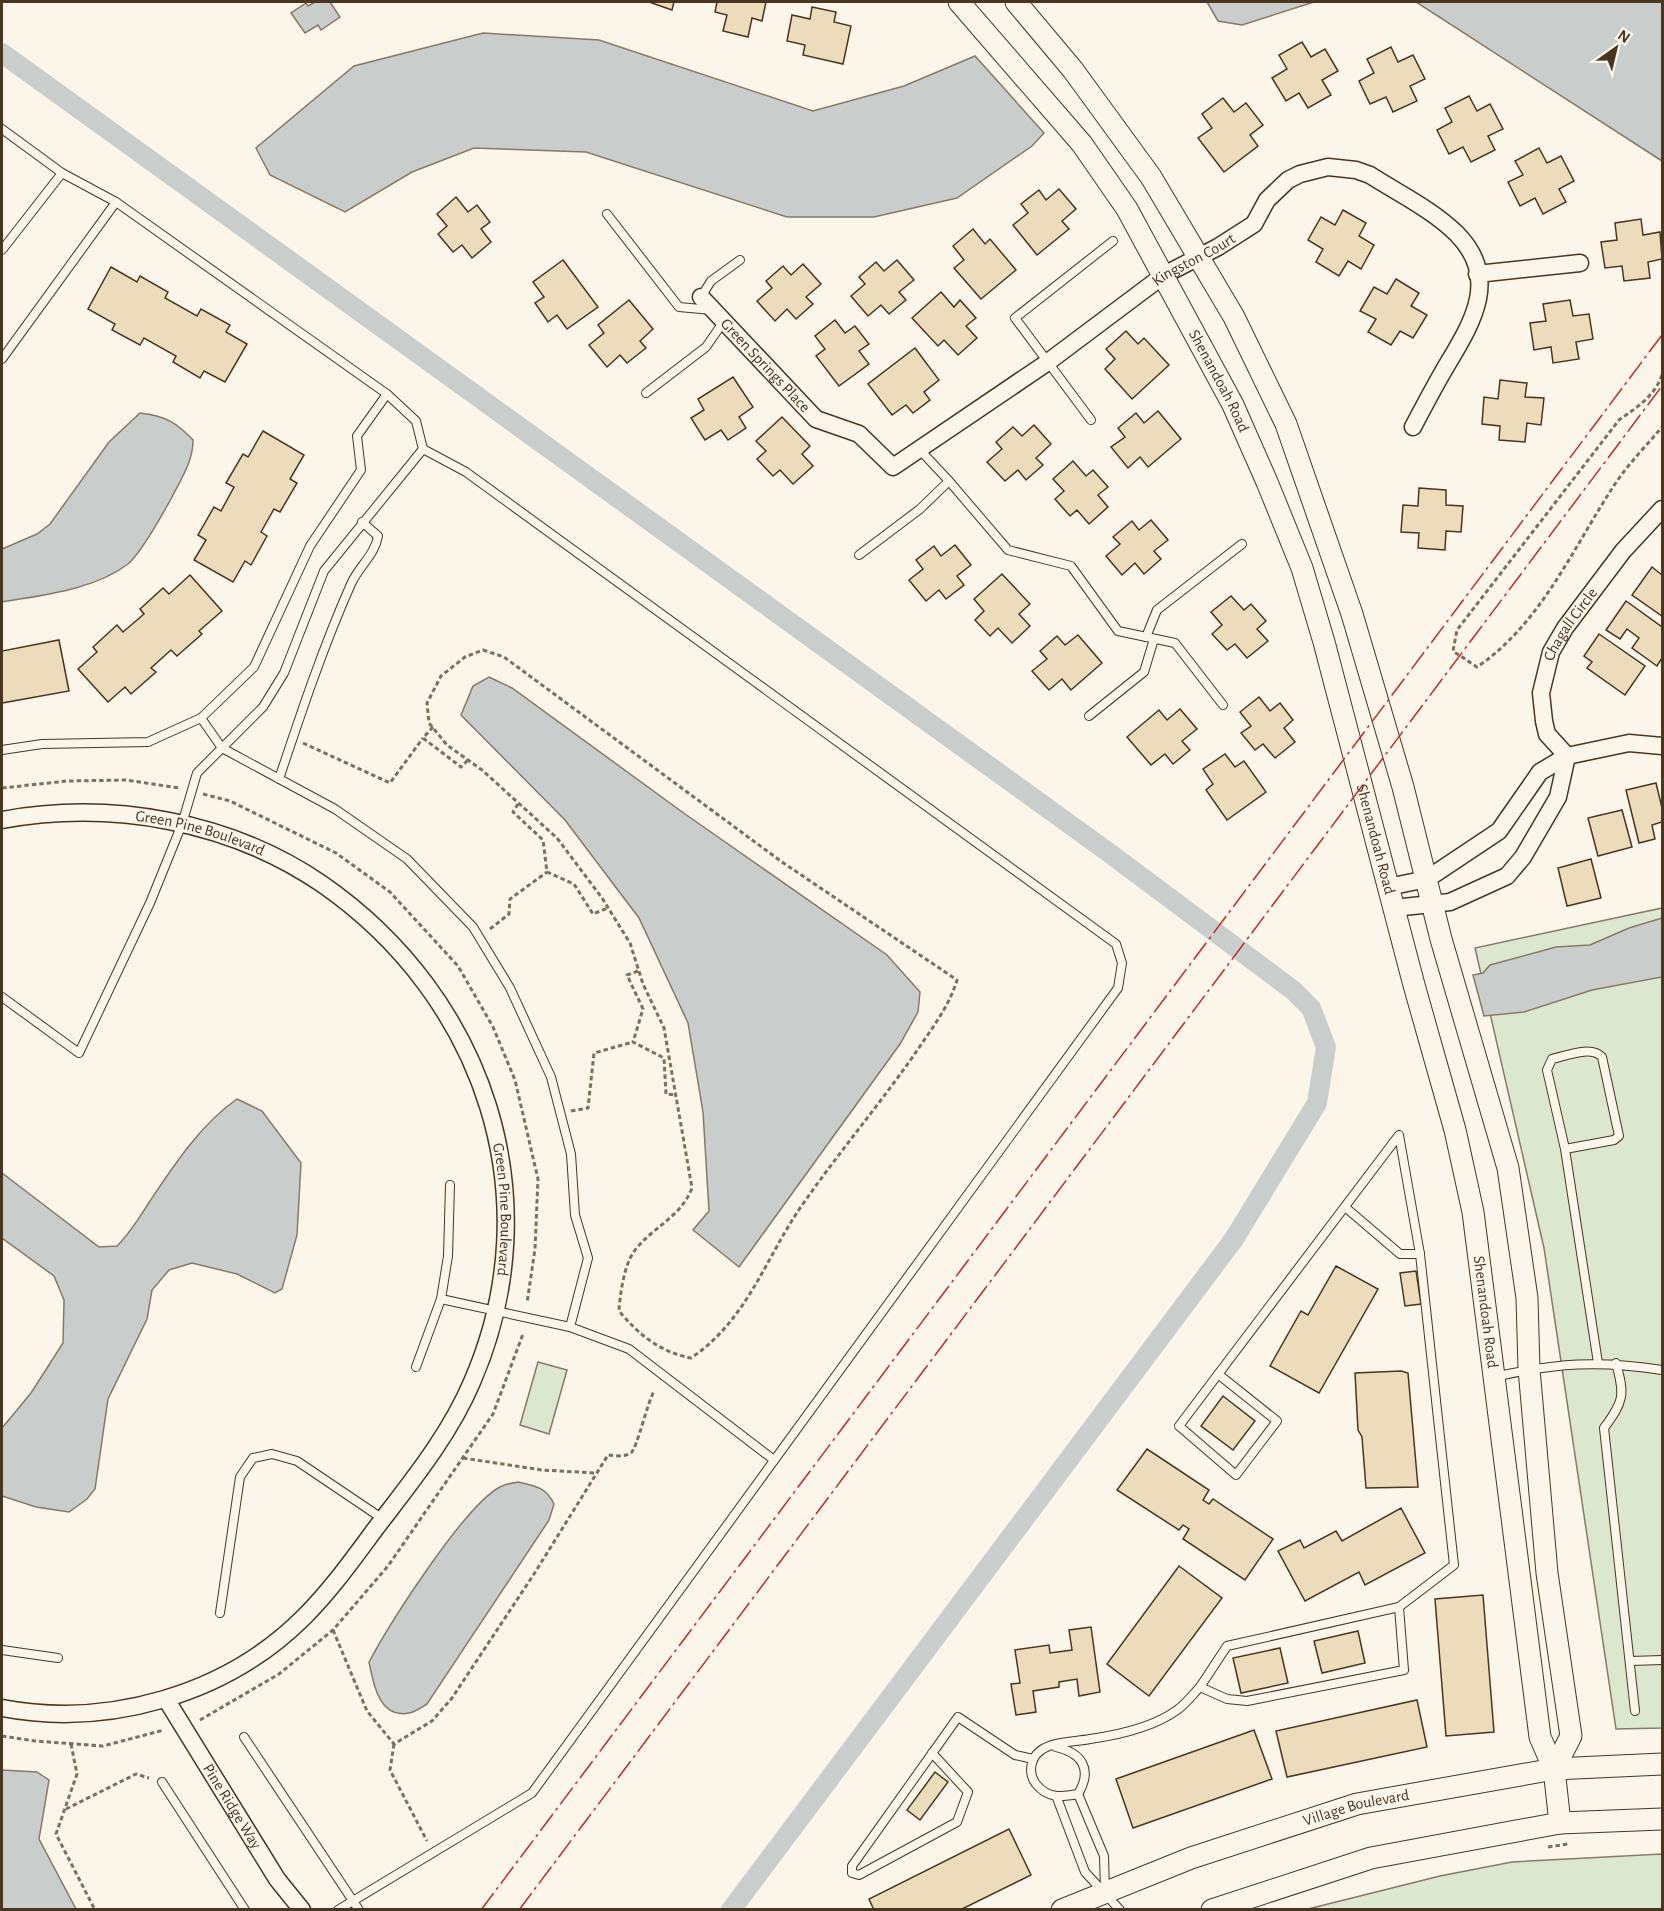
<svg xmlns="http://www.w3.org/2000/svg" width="1664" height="1911" font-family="'Alegreya Sans',sans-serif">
	<rect width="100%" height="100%" fill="#fbf6e9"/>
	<g fill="#dce7d0" stroke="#887966" stroke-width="1.5">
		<polygon points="1662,908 1662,1728 1616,1729 1544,1248 1475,948"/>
		<polygon points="538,1362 567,1370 549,1434 520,1425"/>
		<polygon points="1662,1854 1662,1909 1308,1909 1440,1876 1512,1862"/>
	</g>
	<g fill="#c9cecd" stroke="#887966" stroke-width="1.5">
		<polygon points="315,2 330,2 340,17 321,30 318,25 305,33 291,13 306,3 308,6"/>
		<polygon points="1207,2 1314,2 1242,25 1218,21"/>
		<polygon points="1416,2 1662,2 1662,161"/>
		<polygon points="483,33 599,40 813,111 904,86 975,56 1044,133 1032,146 957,198 874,217 787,217 586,152 474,148 412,172 345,212 270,175 256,148 354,66"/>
		<path d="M140,413C165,416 176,422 193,440C193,462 181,479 171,499C162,515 142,552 128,564C94,590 42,595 2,602V549L37,534L50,524L109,442Z"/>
		<polygon points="489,677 512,688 685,814 887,955 920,992 918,1012 900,1044 739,1267 693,1230 709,1211 703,1112 688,1023 639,918 565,820 461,715 473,686"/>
		<polygon points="1662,918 1662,977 1592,990 1524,1012 1484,1016 1473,975 1483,973 1490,965 1556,947 1590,945 1629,928"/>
		<path d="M237,1099L262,1111L301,1163L297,1235L282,1289L275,1293L237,1274L192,1263L169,1270L152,1290L147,1319L108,1399L95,1489L87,1499L69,1512L36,1507L2,1496V1428L31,1393L63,1343L64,1300L54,1276L2,1238V1173L99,1247L117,1246C131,1232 139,1218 150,1201C174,1165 201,1124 237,1099Z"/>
		<path d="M518,1482C535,1486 546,1487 554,1504L549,1520L427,1704C422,1707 415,1712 409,1713C379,1719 373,1683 369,1662C390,1623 464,1506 500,1487C505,1484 512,1483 518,1482Z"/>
		<polygon points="2,1770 37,1772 49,1780 39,1839 76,1909 2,1909"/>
	</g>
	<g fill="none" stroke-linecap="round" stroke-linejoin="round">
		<polyline stroke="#c9cecd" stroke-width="20" points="2,53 1108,852 1294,991 1311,1008 1326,1047 1317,1103 1234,1239 731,1910"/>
	</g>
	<g fill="#ecdcbc" stroke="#4a3520" stroke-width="1.5">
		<polygon points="649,2 674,2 672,10"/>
		<polygon points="717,2 766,2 762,21 752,18 748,37 723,31 727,15 715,12"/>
		<polygon points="812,7 836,12 834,22 851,26 843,64 803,55 805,45 787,41 792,15 810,19"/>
		<polygon points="1302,42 1311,57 1325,49 1338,71 1322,80 1331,95 1308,108 1299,93 1286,101 1272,78 1287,69 1279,55"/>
		<polygon points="1391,47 1398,62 1413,55 1425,79 1410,86 1417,101 1393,112 1386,97 1370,104 1359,81 1374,73 1367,59"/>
		<polygon points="1469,96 1477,111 1490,104 1503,129 1488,136 1495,150 1471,162 1463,147 1449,154 1437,130 1452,122 1445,108"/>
		<polygon points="1223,98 1234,112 1246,103 1263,125 1250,135 1258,146 1224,172 1198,138 1212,128 1202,114"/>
		<polygon points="1539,148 1547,163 1561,156 1574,181 1559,189 1566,202 1543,214 1535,198 1520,206 1508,182 1523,175 1515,161"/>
		<polygon points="1059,189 1076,209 1062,221 1069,229 1037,255 1013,225 1028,213 1021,204 1039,190 1046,200"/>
		<polygon points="456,197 468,212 477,205 490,222 481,229 491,242 472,258 462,245 453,252 438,234 447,226 437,214"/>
		<polygon points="1343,210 1366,223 1359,236 1374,245 1361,269 1348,261 1339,276 1316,262 1323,249 1308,240 1321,217 1335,225"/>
		<polygon points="1641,219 1643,235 1660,232 1662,259 1648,262 1650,278 1624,281 1622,266 1605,268 1601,242 1617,240 1615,223"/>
		<polygon points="973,229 985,244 990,239 1016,270 981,299 954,268 964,260 953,246"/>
		<polygon points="563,260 598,307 567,329 557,315 548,322 535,303 544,297 533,282"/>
		<polygon points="897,260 914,280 899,292 906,300 889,314 881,305 868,316 851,296 865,284 859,277 876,262 884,271"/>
		<polygon points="803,264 821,284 806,297 813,304 796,319 787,309 775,321 757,301 772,288 766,281 783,266 791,275"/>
		<polygon points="111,267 137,282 140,276 168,292 165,298 197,316 201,309 230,325 226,332 247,344 225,382 204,371 200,378 173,362 176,356 144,338 140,345 112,330 115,324 88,309"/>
		<polygon points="1396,279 1419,293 1411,306 1427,315 1413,338 1400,331 1391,345 1368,332 1376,319 1360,311 1374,287 1387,294"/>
		<polygon points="941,292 954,307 960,300 976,318 966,326 977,338 958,355 944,340 938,346 912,318"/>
		<polygon points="629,300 653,329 640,341 646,348 627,363 620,355 607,367 589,345 604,333 598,325"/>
		<polygon points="1570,300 1573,316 1589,314 1593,339 1576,342 1579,359 1553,363 1551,347 1534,350 1530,323 1546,321 1543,304"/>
		<polygon points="835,320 845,333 855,326 869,344 859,351 869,364 839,386 816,356 825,349 815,336"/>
		<polygon points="1126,331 1138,344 1144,338 1169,365 1132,399 1105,369 1115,359 1106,349"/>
		<polygon points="915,348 939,380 924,392 930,400 913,413 906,405 892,415 868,384"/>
		<polygon points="733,377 753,407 739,417 746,428 728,440 721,430 705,440 691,418 704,410 698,399"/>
		<polygon points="1500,380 1527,383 1525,397 1544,398 1541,425 1527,423 1525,442 1499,440 1500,426 1482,424 1484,397 1498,399"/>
		<polygon points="1158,411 1181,439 1148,467 1140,457 1128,468 1111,447 1125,437 1118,428 1136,413 1144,423"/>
		<polygon points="782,417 810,446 802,454 813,466 793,484 780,470 773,476 757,459 766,451 756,441"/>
		<polygon points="1034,425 1051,444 1036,458 1043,465 1026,480 1018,470 1005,481 987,462 1002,449 996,442 1013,427 1022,436"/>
		<polygon points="263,431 304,455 290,479 297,483 280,512 274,509 261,532 267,536 251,565 245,561 233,582 194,560 206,540 198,535 214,507 221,511 234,487 226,483 243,454 248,457"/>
		<polygon points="1073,461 1086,476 1093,470 1108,487 1098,495 1108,507 1089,524 1077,510 1070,516 1055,499 1064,491 1053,479"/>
		<polygon points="1419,488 1446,490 1446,505 1463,506 1461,532 1446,531 1445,550 1418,548 1419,533 1401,532 1403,505 1418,506"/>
		<polygon points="1151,520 1168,540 1154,551 1161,559 1144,574 1135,563 1122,575 1106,556 1120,544 1113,537 1132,521 1139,530"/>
		<polygon points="955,545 971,565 957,576 964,585 946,599 939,590 926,601 909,580 923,569 916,560 934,546 941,556"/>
		<polygon points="1652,567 1662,575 1662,616 1632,595"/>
		<polygon points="1002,574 1030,604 1019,614 1030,626 1012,643 998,628 990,636 975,620 984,611 974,599"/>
		<polygon points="190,575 222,611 199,631 202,634 177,656 171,650 151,668 156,672 131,694 125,687 108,702 78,669 97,652 93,647 117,625 123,632 144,614 140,609 163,588 169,594"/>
		<polygon points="1231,596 1244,610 1251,604 1266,621 1257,629 1268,641 1247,658 1235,644 1227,650 1212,634 1222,625 1211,612"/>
		<polygon points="1626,601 1662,627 1662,658 1657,666 1632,648 1639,638 1627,629 1620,639 1606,630"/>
		<polygon points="1599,634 1645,666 1625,695 1587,668 1592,662 1584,656"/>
		<polygon points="1078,635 1102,663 1071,690 1062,679 1049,690 1032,671 1047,659 1040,651 1057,636 1065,645"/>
		<polygon points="59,640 69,691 2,703 2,651"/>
		<polygon points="1259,697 1270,711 1280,703 1293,720 1284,728 1295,742 1275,758 1263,744 1255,750 1241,733 1251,726 1240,712"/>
		<polygon points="1180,709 1197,729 1182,741 1190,750 1173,764 1165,754 1151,765 1127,737 1159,710 1167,720"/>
		<polygon points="1225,754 1235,767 1244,761 1266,792 1227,820 1206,790 1213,784 1203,769"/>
		<polygon points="1656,783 1662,808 1662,822 1652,825 1655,839 1639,843 1626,790"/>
		<polygon points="1622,810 1632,847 1598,856 1588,818"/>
		<polygon points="1591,859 1601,898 1567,906 1558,868"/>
		<polygon points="1336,1266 1378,1289 1319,1393 1270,1366 1301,1311 1308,1315"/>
		<polygon points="1416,1271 1421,1304 1405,1306 1400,1273"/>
		<polygon points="1401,1371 1408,1373 1418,1487 1366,1488 1362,1437 1358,1430 1355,1373"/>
		<polygon points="1223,1396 1255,1421 1233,1450 1201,1426"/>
		<polygon points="1147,1449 1209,1490 1203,1500 1209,1504 1213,1499 1273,1539 1245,1580 1183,1539 1189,1529 1183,1525 1179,1530 1117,1490"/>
		<polygon points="1401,1508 1425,1553 1365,1585 1359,1572 1305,1601 1278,1551 1300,1540 1304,1548 1336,1531 1342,1541"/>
		<polygon points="1179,1566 1222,1598 1149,1696 1107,1664"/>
		<polygon points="1483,1595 1494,1732 1446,1736 1435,1599"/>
		<polygon points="1091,1627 1100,1692 1079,1696 1077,1679 1059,1682 1059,1687 1033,1691 1036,1712 1016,1715 1011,1684 1020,1683 1015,1650 1049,1645 1050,1653 1072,1650 1069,1630"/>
		<polygon points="1358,1631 1365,1663 1322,1673 1314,1641"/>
		<polygon points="1280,1648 1288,1683 1241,1693 1233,1658"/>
		<polygon points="1417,1700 1427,1747 1287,1777 1276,1731"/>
		<polygon points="1254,1730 1272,1779 1133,1828 1116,1779"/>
		<polygon points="935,1772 948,1782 920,1820 907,1810"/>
		<polygon points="1009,1829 1031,1875 960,1910 874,1910 869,1899"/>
	</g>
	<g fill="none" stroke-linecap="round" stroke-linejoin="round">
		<defs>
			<g id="service">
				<polyline points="2,129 62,173 116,202 387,394 416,421 423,449"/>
				<polyline points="607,214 679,307 712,310"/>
				<polyline points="2,250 62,173"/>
				<polyline points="701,297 711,281 740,260"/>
				<polyline points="2,359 116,202"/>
				<polyline points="646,393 706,347 724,321"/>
				<polyline points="1091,420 1015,318 1113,241"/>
				<polyline points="949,481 1008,550 1071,566 1118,631 1175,643 1223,705"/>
				<polyline points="859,555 920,509 949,481 919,449"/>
				<polyline points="1146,637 1157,610 1242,544"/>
				<polyline points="1089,716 1144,672 1154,639"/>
				<polyline points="201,718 222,748 335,809 407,859 473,927 510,988 551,1077 571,1154 575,1215 588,1258 570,1327"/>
				<polyline points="2,750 42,744 148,742 201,718 254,667 310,546 361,470 357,436 387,394"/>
				<path d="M279,779C301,713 323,647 351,584C359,566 375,555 378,536L362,522"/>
				<polyline points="2,997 79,1053 150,903 182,824 197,773 263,707 284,673 324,571 423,449 466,472 1116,944 1122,963 1118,988 532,1793 338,1910"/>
				<path d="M1565,1149L1547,1070L1552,1059C1566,1056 1591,1045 1602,1057L1619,1136L1614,1140L1565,1149L1598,1363"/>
				<polyline points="1345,1207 1400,1254 1420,1254"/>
				<polyline points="441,1299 570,1327 629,1349 774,1460"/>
				<path d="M1616,1363C1625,1395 1624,1401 1604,1428L1635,1711"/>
				<polyline points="416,1367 441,1299 448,1256 450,1185"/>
				<path d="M1494,1377C1556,1363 1599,1360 1662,1370"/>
				<polyline points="220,1613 240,1477 253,1458 272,1454 297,1461 383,1519"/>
				<polyline points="2,1650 58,1658"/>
				<polyline points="1631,1661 1662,1660"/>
				<polyline points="1200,1687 1227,1646 1399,1607"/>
				<polyline points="244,1737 359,1910"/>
				<path d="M1056,1747C1082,1753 1093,1769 1078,1794"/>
				<polyline points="932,1753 968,1792 957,1822 859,1875 852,1873 852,1866 958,1717 1015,1755 1033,1759"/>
				<polyline points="162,1782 245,1910"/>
				<path d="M1078,1794C1062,1797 1048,1799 1036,1784C1028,1774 1030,1759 1040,1751C1052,1741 1075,1742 1090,1739C1118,1735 1154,1727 1177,1710C1186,1704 1193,1694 1200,1687L1227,1699L1247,1701L1404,1670L1399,1607L1454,1565L1420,1254L1399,1135L1179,1426L1236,1475L1277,1421L1218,1374"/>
				<polyline points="1078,1794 1104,1856 1105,1891"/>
				<polyline points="1057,1798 1085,1872 1120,1910"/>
			</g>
			<g id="minor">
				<polyline points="1477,274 1580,263"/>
				<path id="s1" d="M701,297L816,419L859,434L893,467L1048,362L1164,275L1218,247L1254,224L1267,200L1288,180L1300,174L1328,167L1356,170L1370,175C1398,193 1433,210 1457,234C1502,280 1470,326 1444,370C1433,389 1423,408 1413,427"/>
				<path id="s2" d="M1567,756L1547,734L1544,721L1541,693L1551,652L1565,628L1623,551L1662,509"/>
				<path id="s3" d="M2,820C111,800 230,821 322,884C485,997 552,1198 472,1382C449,1436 411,1482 376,1528C353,1559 331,1590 304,1617C226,1695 108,1728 2,1708"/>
				<polyline points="1388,887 1427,879 1499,831 1540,772 1567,756 1629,743 1662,746"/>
				<polyline points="1394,908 1450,902 1507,876 1523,857 1558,797 1567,756"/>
				<path id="s4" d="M166,1699L277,1879L302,1910"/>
			</g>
			<g id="tertiary">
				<path id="s5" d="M959,2L1082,144L1127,209L1233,405L1267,482L1302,568L1324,642L1414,985L1455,1130L1473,1212L1540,1737L1554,1769L1560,1823"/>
				<polyline points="1016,2 1073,70 1151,177 1234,317 1286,424 1352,614 1403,787 1441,939 1508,1168 1527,1298 1529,1369 1547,1573 1571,1736 1554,1769"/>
				<path id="s6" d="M1062,1910L1191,1858L1357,1804L1554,1769L1662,1764"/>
				<polyline points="1212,1910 1371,1858 1560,1823 1662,1819"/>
			</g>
		</defs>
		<use href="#service" stroke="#4a3520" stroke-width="10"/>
		<use href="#minor" stroke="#4a3520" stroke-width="19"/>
		<use href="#tertiary" stroke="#4a3520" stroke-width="23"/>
		<g stroke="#7f6f5c" stroke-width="3" stroke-dasharray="4.5 3" stroke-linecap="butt">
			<path d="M1662,375C1655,396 1636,408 1619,420L1467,617L1457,630L1453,651L1477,667C1541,624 1574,546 1615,484C1629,463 1647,445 1662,427"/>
			<path d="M483,650L504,657L782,862L957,980C949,1007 930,1031 914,1055C879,1105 840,1151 805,1201C766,1255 749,1319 691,1358C660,1352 639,1335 619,1311C620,1294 624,1267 633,1253C651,1227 680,1219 692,1188L664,1028L643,984L630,943L602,898L557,838L482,770L447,745L429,723L427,703L441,676L465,657Z"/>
			<polyline points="433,727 423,738 461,767 468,760"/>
			<polyline points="303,743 390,783 423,738"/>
			<polyline points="2,788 67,781 126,780 179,788"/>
			<polyline points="203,794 230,801 336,853 390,892 458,966 493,1027 515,1080 538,1179 535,1249 527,1303"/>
			<polyline points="518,804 513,812 543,840 547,872 574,884 593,914 608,908"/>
			<polyline points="490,929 509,914 510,899 547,872"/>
			<polyline points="638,971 627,975 643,1009 633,1042 664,1058 666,1094 677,1095"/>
			<polyline points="571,1111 588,1108 594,1053 633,1042"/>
			<polyline points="463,1458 542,1470 595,1473"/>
			<path d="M333,1630L367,1711L394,1744L432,1721L452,1698L534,1574L608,1455C615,1456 625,1457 631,1453C637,1448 647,1404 654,1391"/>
			<polyline points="200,1720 279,1674 333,1630 388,1566 493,1414 523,1334"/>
			<polyline points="2,1736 35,1741 103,1746 164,1730"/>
			<polyline points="71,1744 77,1774 56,1834 95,1910"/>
			<polyline points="394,1744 390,1770 427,1841"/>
			<polyline points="66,1809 136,1774 149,1778"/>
			<polyline points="1548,1847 1568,1844"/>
		</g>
		<use href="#service" stroke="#fbf6e9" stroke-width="8"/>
		<use href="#minor" stroke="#fbf6e9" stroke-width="16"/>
		<use href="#tertiary" stroke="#fbf6e9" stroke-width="21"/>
		<g stroke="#c62828" stroke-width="1.5" stroke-dasharray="21 4.5 3 4.5" stroke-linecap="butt">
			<polyline points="481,1910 1662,335"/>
			<polyline points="519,1910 1662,386"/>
		</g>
	</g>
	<g text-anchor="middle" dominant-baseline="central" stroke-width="4.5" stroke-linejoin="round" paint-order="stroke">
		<g font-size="16" fill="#4a3520" stroke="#fbf6e9">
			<text stroke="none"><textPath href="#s1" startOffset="626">Kingston Court</textPath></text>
			<text stroke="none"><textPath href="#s1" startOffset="94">Green Springs Place</textPath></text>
			<text stroke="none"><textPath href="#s5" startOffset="462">Shenandoah Road</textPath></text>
			<text stroke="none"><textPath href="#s2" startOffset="147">Chagall Circle</textPath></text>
			<text stroke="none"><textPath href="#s3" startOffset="201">Green Pine Boulevard</textPath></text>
			<text stroke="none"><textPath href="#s5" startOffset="948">Shenandoah Road</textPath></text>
			<text stroke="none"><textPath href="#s3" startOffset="722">Green Pine Boulevard</textPath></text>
			<text stroke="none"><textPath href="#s5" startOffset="1434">Shenandoah Road</textPath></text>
			<text stroke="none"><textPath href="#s4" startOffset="126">Pine Ridge Way</textPath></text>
			<text stroke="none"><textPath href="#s6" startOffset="312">Village Boulevard</textPath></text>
		</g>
	</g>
	<rect width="1664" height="1911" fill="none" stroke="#4a3520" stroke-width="6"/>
	<g transform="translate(1616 48) rotate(34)" stroke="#fbf6e9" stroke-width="4.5" paint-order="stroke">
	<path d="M0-4.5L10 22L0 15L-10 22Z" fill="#4a3520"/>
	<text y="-9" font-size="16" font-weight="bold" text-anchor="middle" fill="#4a3520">N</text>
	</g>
</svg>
